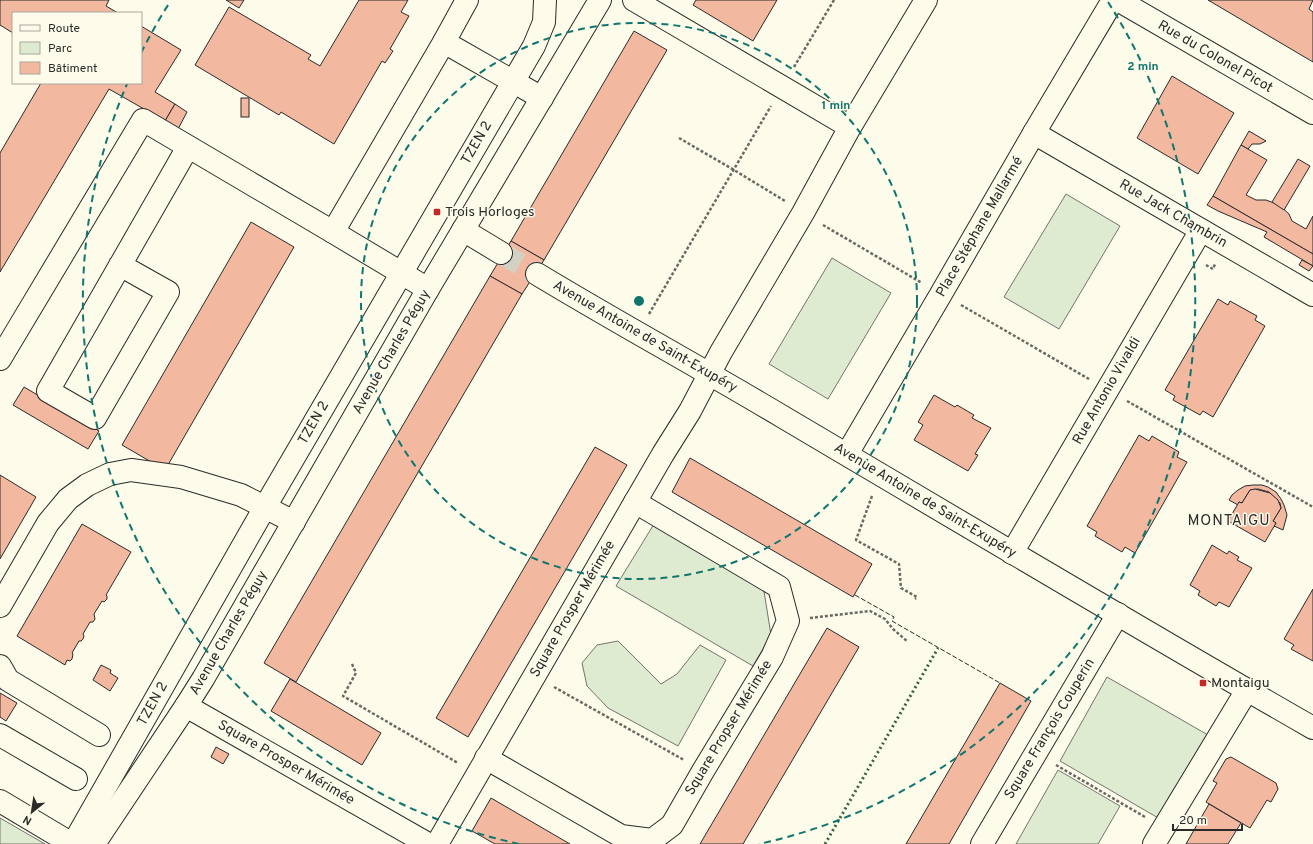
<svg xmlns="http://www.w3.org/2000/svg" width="1313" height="844" font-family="Overpass,sans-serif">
	<rect width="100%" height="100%" fill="#fdfbea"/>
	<g fill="#deebd1" stroke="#74746e">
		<polygon points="1066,194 1120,226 1059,329 1004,297"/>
		<polygon points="832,258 891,293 828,399 769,364"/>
		<polygon points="654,524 763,585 771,635 753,666 616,586"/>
		<polygon points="618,641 661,684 677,674 700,645 726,660 678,746 608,708 587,686 582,663 597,645"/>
		<polygon points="1107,677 1208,735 1160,819 1060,761"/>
		<polygon points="1058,770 1120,806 1098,844 1016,844"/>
		<polygon points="0,818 45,844 0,844"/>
	</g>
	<g fill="#f2b8a0" stroke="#2b2b2b">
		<polygon points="0,0 109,0 106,6 118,13 13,13 13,33 0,25"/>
		<polygon points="226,0 244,0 239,8"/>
		<polygon points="359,0 408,0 401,12 409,16 390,49 393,51 385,63 382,61 334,144 281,112 279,115 195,65 229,7 311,55 308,59 320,66"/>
		<polygon points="696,0 777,0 753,41 693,5"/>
		<polygon points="1208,0 1313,0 1309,9 1313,12 1313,62"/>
		<polygon points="141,26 181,50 155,92 175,104 165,121 109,89 0,272 0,153 41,83 141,83"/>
		<polygon points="634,31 667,50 544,260 511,241"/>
		<polygon points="1172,76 1234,113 1198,174 1137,138"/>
		<rect x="241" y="98" width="8" height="19"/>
		<polygon points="175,104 187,112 178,129 165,121"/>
		<polygon points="1249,131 1266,141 1260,144 1252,144 1248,149 1241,145"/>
		<polygon points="1241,145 1267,160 1246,195 1256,200 1266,200 1279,205 1289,214 1292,221 1306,229 1313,216 1313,254 1213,196"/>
		<polygon points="1298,159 1310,166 1284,210 1272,202"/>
		<polygon points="1213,196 1313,254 1313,266 1264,237 1267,232 1218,211 1207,205"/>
		<polygon points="251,222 294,247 165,470 122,445"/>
		<polygon points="511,241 544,260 522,294 490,276"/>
		<polygon points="1302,260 1313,266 1309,271 1299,265"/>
		<polygon points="490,276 522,294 296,682 264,663"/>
		<polygon points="1218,299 1228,305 1230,301 1257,316 1255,320 1265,326 1213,417 1203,411 1200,415 1173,400 1175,396 1165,390"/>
		<polygon points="24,387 99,431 88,449 13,405"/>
		<polygon points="934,395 955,407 957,405 974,415 972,418 991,428 975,454 978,455 968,471 914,440 923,425 918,422"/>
		<polygon points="1139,435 1149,441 1152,436 1179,452 1177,457 1187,462 1135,553 1125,547 1122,552 1095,536 1097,532 1087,526"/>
		<polygon points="595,447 627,465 468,737 436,718"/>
		<polygon points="690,458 872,564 853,597 672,492"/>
		<polygon points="0,475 36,497 0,559"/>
		<polygon points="1253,485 1262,485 1268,487 1276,492 1281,499 1284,505 1287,515 1283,530 1274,526 1276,523 1273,521 1281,508 1280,503 1269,492 1258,489 1250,490 1242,503 1239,502 1238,505 1229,500 1232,495 1238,490 1245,486"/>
		<polygon points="1255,489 1270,493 1278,500 1281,508 1273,521 1276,523 1265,542 1228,521 1239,502 1242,503 1250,490"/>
		<polygon points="82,524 131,552 106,595 107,596 107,599 104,602 102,601 94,614 95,619 93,622 90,622 83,634 84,636 83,639 81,641 79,641 72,653 73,654 72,659 70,661 67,660 65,665 17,636"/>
		<polygon points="1212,545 1227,554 1229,551 1239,557 1237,560 1252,568 1229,607 1219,602 1216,606 1198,595 1200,591 1190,585"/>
		<polygon points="1313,589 1313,661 1291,649 1294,645 1284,639"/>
		<polygon points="827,628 859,647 743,844 700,844"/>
		<polygon points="101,665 111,670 110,673 118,678 110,691 93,680"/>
		<polygon points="290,679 381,733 362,765 271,711"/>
		<polygon points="1000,683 1031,701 949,844 906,844"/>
		<polygon points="0,693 17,703 6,721 0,717"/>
		<polygon points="216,747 229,754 223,764 211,757"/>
		<polygon points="1231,757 1276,783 1278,789 1271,802 1267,800 1250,828 1206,802 1217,783 1213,781 1226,759"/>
		<polygon points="491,798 570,844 495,844 472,831"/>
		<polygon points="1209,804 1241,823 1228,844 1186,844"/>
	</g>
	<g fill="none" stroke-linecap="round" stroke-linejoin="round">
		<polyline stroke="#d3d1c4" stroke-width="22" stroke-dasharray="22 11" stroke-linecap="butt" points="501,253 537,274"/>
		<defs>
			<g id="minor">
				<polyline points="634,0 850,127"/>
				<polyline points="1118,0 1313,113"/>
				<polyline points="444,42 467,0"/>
				<polyline points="1034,133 1313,295"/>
				<polyline points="463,230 501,253"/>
				<polyline points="333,232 444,42 542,98"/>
				<polyline points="120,265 168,292 95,418 48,391 188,147"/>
				<path d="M537,274C618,323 701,368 783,417C959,521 1135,626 1313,728"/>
				<polyline points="0,359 143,120 333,232 428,289"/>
				<polyline points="847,454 941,294 1034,133 1113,0"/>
				<polyline points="1012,553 1201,230"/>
				<polyline points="0,606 48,523 68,499 87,485 110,474 131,470 181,477 241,495 294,522"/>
				<polyline points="0,666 8,680 99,735"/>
				<polyline points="186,706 428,844"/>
				<polyline points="0,735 76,779"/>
				<polyline points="486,758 621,836 652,840 672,825 703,771 772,657 788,621 779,587 635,502"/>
				<polyline points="73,844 265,507 534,46 544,22 545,0"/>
				<polyline points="94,844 186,706 203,679 428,289 600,0"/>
				<polyline points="437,844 663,454 690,411 721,352 803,213 850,127 926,0"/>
				<polyline points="982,844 1118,614"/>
				<polyline points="1154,844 1247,690"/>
			</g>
			<polyline id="major" points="0,801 72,844"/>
		</defs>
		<use href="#minor" stroke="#2b2b2b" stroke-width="24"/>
		<use href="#major" stroke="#2b2b2b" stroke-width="24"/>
		<g stroke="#6a6964" stroke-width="2.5" stroke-dasharray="3 2" stroke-linecap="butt">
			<polyline points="794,67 834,0"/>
			<polyline points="679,138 734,170 785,201"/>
			<polyline points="823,225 922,283"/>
			<polyline points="1206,265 1213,269 1215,264"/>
			<polyline points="961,305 1089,379"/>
			<polyline points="649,314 771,106"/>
			<polyline points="1127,401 1313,507"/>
			<polyline points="872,496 856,540 899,564 901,588 917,597 915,599"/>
			<polyline points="810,618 870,611 885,619 893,629 908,642"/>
			<polyline points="352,664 356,673 343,696 458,763"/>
			<polyline points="554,687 684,760"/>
			<polyline points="1056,765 1145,817"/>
		</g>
		<use href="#minor" stroke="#fdfbea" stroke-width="22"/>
		<use href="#major" stroke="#fdfbea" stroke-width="22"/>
		<polyline stroke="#34623c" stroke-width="3" stroke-dasharray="2 3" stroke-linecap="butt" points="825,844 938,648"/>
		<polyline stroke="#2b2b2b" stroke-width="1" stroke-dasharray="5 2" stroke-linecap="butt" points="855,595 894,617 892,621 1000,683"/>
	</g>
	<g fill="none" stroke="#0f766e" stroke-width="2" stroke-dasharray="7 5">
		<circle cx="639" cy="301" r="278"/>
		<path d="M519 844A556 556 0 0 1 127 84M141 53A556 556 0 0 1 170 2M1108 2A556 556 0 0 1 759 844"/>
	</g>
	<g fill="#c62828" stroke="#fdfbea" stroke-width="1.5">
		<rect x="433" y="208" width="8" height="8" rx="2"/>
		<rect x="1199" y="679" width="8" height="8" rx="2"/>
	</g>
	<g text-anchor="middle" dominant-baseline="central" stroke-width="3" stroke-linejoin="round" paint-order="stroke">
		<g font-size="14" fill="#2b2b2b" stroke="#fdfbea">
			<text transform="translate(1215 57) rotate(30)">Rue du Colonel Picot</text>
			<text transform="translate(477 143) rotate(-60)">TZEN 2</text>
			<text transform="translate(1173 214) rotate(30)">Rue Jack Chambrin</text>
			<text transform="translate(980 227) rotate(-60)">Place Stéphane Mallarmé</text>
			<text transform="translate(645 337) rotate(30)">Avenue Antoine de Saint-Exupéry</text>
			<text transform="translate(392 352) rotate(-60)">Avenue Charles Péguy</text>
			<text transform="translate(1107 391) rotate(-60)">Rue Antonio Vivaldi</text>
			<text transform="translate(314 423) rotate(-60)">TZEN 2</text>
			<text transform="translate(925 501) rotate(31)">Avenue Antoine de Saint-Exupéry</text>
			<text transform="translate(573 609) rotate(-60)">Square Prosper Mérimée</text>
			<text transform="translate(229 633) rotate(-60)">Avenue Charles Péguy</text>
			<text transform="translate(153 704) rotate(-61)">TZEN 2</text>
			<text transform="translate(729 728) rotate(-59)">Square Propser Mérimée</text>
			<text transform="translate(1050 729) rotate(-59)">Square François Couperin</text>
			<text transform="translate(286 763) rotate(30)">Square Prosper Mérimée</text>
		</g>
		<g font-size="14" fill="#2b2b2b" stroke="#fdfbea" text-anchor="start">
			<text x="445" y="212">Trois Horloges</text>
			<text x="1211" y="683">Montaigu</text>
		</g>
		<g font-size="15" letter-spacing="1" fill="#2b2b2b" stroke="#fdfbea">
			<text x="1229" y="521">MONTAIGU</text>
		</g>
	</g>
	<circle cx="639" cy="301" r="6" fill="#0f766e" stroke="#fdfbea" stroke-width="2"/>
	<g font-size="12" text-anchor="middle" font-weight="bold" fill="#0f766e" stroke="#fdfbea" stroke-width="3" stroke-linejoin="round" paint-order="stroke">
		<text x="1143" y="70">2 min</text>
		<text x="836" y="109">1 min</text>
	</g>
	<rect x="12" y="12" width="130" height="72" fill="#fdfbea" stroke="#a9a89e"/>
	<rect x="20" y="25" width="20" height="6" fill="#fdfbea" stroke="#a9a89e"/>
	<text x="48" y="32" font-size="12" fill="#2b2b2b">Route</text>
	<rect x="20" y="42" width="20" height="12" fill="#deebd1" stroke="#a9a89e"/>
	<text x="48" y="52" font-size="12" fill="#2b2b2b">Parc</text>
	<rect x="20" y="62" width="20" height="12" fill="#f2b8a0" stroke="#a9a89e"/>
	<text x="48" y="72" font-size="12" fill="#2b2b2b">Bâtiment</text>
	<g transform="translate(32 812) rotate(210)" stroke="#fdfbea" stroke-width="3" paint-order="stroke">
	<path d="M0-3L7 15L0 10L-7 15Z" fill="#2b2b2b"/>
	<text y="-6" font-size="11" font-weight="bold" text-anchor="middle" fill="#2b2b2b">N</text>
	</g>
	<path d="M1173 824v6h69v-6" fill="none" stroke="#2b2b2b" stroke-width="2"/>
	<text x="1179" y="824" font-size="12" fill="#2b2b2b" stroke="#fdfbea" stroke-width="3" paint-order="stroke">20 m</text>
</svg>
